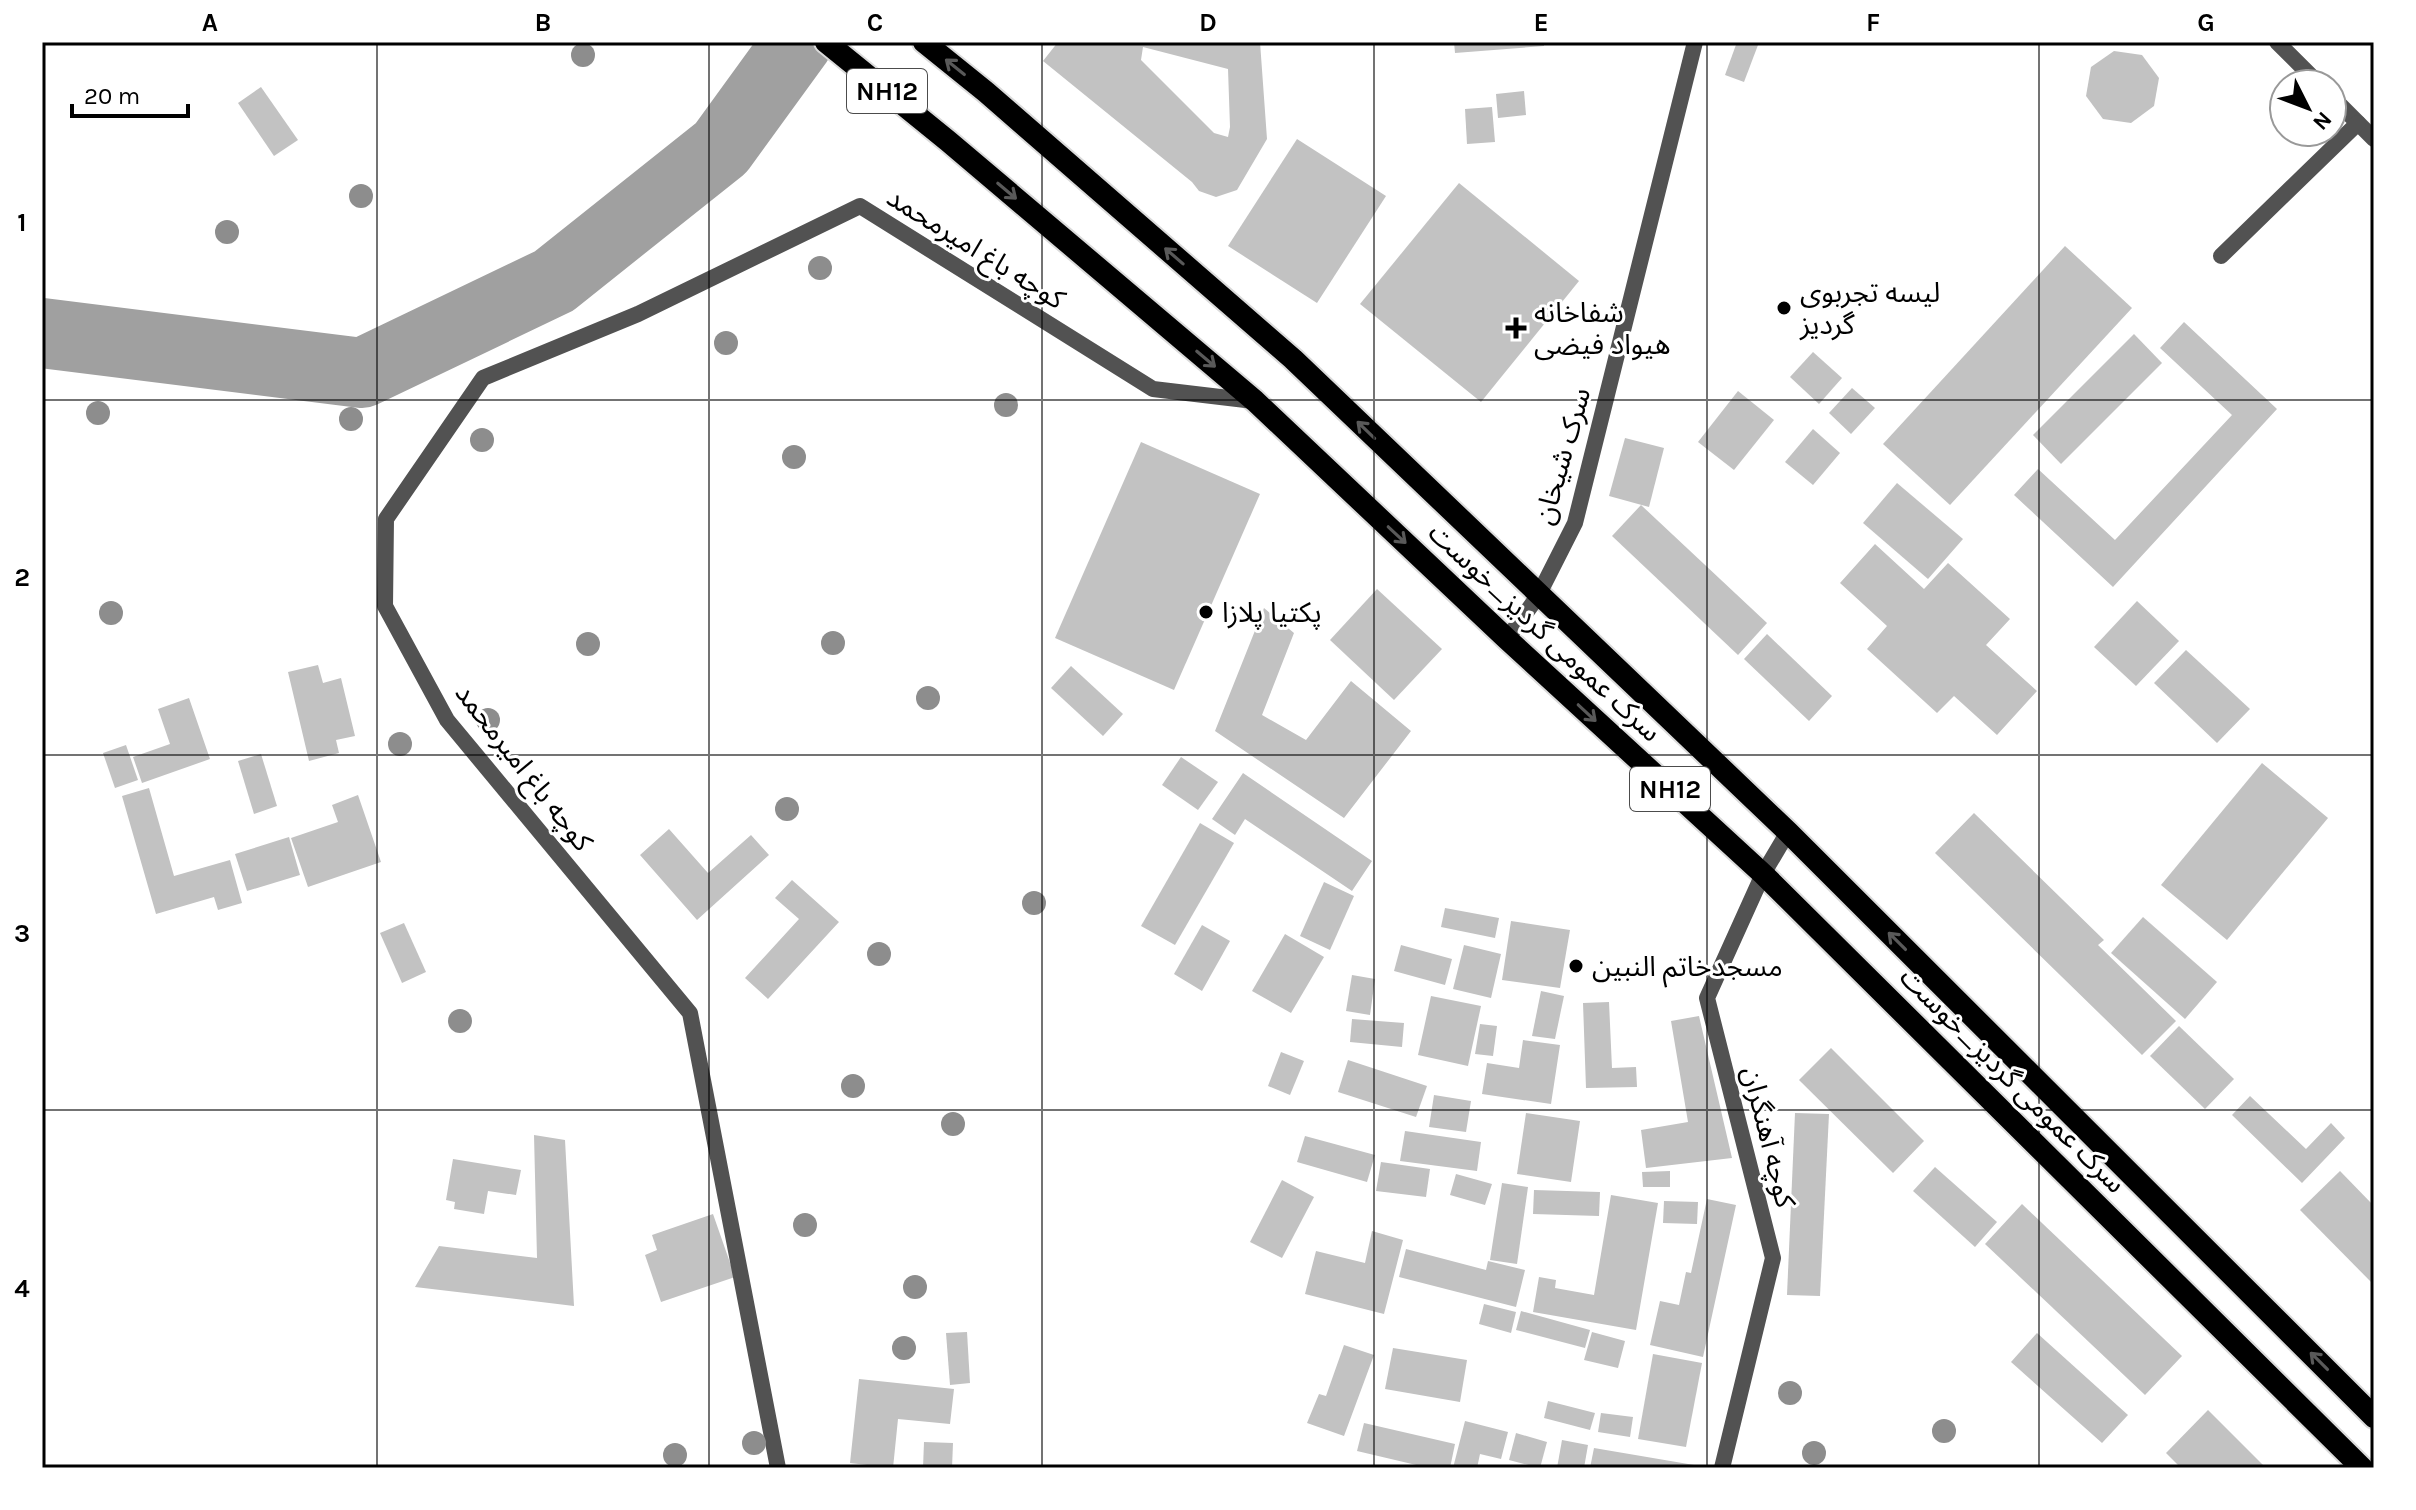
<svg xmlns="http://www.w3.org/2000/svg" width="2416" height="1510" font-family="Karla,'Noto Sans Arabic',sans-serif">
	<rect width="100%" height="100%" fill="#fff"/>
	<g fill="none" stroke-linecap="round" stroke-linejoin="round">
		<polyline stroke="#a0a0a0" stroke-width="70" points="42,333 362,373 554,281 721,148 798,42"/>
	</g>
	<g fill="#c2c2c2" fill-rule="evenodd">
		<path d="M1058,42H1260L1267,139L1237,190L1216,197L1199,191L1192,182L1043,61ZM1143,47L1228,69L1230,127L1228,137L1214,133L1141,60Z"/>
		<polygon points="1454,42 1544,42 1544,46 1455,53"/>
		<polygon points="1737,42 1758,45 1744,82 1725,75"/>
		<polygon points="2114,51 2142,55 2159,78 2154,106 2131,123 2103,119 2086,96 2091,67"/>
		<polygon points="261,87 298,140 274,156 238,103"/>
		<polygon points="1524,91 1526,115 1498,118 1496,94"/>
		<polygon points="1492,107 1495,142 1467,144 1465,109"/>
		<polygon points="1297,139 1386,196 1317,303 1228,246"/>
		<polygon points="1459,183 1579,281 1481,402 1360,304"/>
		<polygon points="2065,246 2132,308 1950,505 1883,444"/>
		<polygon points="2184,322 2277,409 2113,587 2014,495 2038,469 2115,540 2232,415 2160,348"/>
		<polygon points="2134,334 2162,363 2061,464 2033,435"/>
		<polygon points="1813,352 1842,378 1819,404 1790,377"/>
		<polygon points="1852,388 1875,408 1851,434 1829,413"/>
		<polygon points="1738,391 1774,420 1734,470 1698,442"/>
		<polygon points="1813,429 1840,453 1813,485 1785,462"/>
		<polygon points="1625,438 1664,448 1649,507 1609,496"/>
		<polygon points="1141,442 1260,494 1174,690 1055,638"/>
		<polygon points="1897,483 1963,539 1928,579 1863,523"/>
		<polygon points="1641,505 1767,623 1738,655 1612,536"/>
		<polygon points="1875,544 1924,589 1948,563 2010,619 1986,645 2037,691 1997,735 1954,696 1937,713 1867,649 1887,626 1840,583"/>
		<polygon points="1377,589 1442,649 1394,700 1330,640"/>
		<polygon points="2137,601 2179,641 2136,686 2094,647"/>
		<polygon points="1264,608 1294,633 1262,715 1306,740 1351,681 1411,731 1344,818 1215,731"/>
		<polygon points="1767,634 1832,696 1809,721 1744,659"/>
		<polygon points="2186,650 2250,709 2217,743 2154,683"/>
		<polygon points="318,665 323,683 341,678 355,736 336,740 339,753 309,761 288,672"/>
		<polygon points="1071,666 1123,714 1103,736 1051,688"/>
		<polygon points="189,698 210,759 142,783 133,757 170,744 158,709"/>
		<polygon points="126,745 138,780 115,788 103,753"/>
		<polygon points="261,754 277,806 254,814 238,761"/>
		<polygon points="1181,757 1218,782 1198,810 1162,785"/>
		<polygon points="2262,763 2328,818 2227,940 2161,885"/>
		<polygon points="1243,773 1372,861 1352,891 1245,819 1235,835 1212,819"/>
		<polygon points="149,788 174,876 230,860 242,903 218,910 214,897 156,914 122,796"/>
		<polygon points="358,795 381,862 308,887 291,838 338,822 332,805"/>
		<polygon points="1974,813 2104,940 2098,945 2176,1021 2142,1055 1935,853"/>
		<polygon points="1200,823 1234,843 1175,945 1141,926"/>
		<polygon points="669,829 708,873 751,835 769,855 697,920 640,855"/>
		<polygon points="289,837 300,875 247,891 235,854"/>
		<polygon points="792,880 839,922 768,999 745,978 799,919 775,898"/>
		<polygon points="1324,882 1354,896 1330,950 1300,936"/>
		<polygon points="1445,908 1499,918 1495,938 1441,927"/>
		<polygon points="2143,917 2217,982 2185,1019 2111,953"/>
		<polygon points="1511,921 1570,930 1560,988 1502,980"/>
		<polygon points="404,923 426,972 402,983 380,933"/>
		<polygon points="1202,925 1230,941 1202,991 1174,974"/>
		<polygon points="1285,934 1324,957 1291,1013 1252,991"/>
		<polygon points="1401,945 1452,959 1445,985 1394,971"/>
		<polygon points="1464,945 1501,954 1491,998 1453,989"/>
		<polygon points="1352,975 1375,979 1370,1015 1346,1011"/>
		<polygon points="1541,991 1564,996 1555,1039 1532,1036"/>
		<polygon points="1431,996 1481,1006 1468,1066 1418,1055"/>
		<polygon points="1609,1002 1612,1068 1636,1067 1637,1087 1586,1088 1583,1003"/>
		<polygon points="1699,1016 1732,1158 1646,1168 1641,1130 1688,1122 1671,1021"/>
		<polygon points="1352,1019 1404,1023 1402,1047 1350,1042"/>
		<polygon points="1480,1024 1497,1026 1493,1056 1475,1054"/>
		<polygon points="2179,1026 2234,1079 2205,1109 2150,1056"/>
		<polygon points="1523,1040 1560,1045 1551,1104 1482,1094 1487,1063 1519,1068"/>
		<polygon points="1831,1048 1924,1141 1893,1173 1799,1080"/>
		<polygon points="1281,1052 1304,1061 1290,1095 1268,1086"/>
		<polygon points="1348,1060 1427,1086 1416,1117 1338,1092"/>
		<polygon points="1434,1095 1471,1101 1466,1132 1429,1127"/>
		<polygon points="2250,1096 2306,1149 2331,1123 2345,1138 2302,1183 2232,1115"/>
		<polygon points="1526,1113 1580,1121 1571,1182 1517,1174"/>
		<polygon points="1795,1113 1829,1114 1820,1296 1787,1295"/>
		<polygon points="1405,1131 1481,1142 1477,1171 1400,1161"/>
		<polygon points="534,1135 565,1140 574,1306 415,1287 439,1246 537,1258"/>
		<polygon points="1305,1136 1375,1155 1367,1182 1297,1162"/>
		<polygon points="453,1159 521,1170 516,1195 488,1191 484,1214 454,1209 455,1202 446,1200"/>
		<polygon points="1381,1162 1430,1169 1426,1197 1376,1191"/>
		<polygon points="1935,1167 1997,1222 1975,1247 1913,1191"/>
		<polygon points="1670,1171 1670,1187 1643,1187 1642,1172"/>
		<polygon points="2340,1171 2374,1206 2374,1285 2300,1210"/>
		<polygon points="1456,1174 1492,1184 1485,1205 1450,1195"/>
		<polygon points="1282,1180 1314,1197 1282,1258 1250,1242"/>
		<polygon points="1502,1183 1528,1187 1517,1264 1490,1260"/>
		<polygon points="1534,1190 1600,1192 1599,1216 1533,1214"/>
		<polygon points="1611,1195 1658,1203 1636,1330 1533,1312 1539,1277 1556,1280 1555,1288 1594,1295"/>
		<polygon points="1707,1199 1736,1205 1703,1357 1650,1345 1660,1301 1679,1305 1686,1272 1691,1273"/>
		<polygon points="1664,1201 1698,1202 1697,1224 1663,1223"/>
		<polygon points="2022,1204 2182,1356 2145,1395 1985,1244"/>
		<polygon points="713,1214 735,1277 661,1302 645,1255 657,1250 652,1235"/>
		<polygon points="1372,1231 1403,1240 1384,1314 1305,1294 1316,1251 1365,1263"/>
		<polygon points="1406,1249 1486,1270 1488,1261 1525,1270 1516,1307 1399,1277"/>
		<polygon points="1484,1304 1516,1312 1511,1333 1479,1324"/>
		<polygon points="1521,1311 1590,1330 1585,1348 1516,1330"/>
		<polygon points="967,1332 970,1383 950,1385 946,1333"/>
		<polygon points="1592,1332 1625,1341 1618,1368 1584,1360"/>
		<polygon points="2037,1333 2128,1415 2102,1443 2011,1362"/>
		<polygon points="1344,1345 1374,1355 1344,1436 1307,1423 1319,1394 1326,1396"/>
		<polygon points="1393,1348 1467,1360 1460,1402 1385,1389"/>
		<polygon points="1653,1354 1702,1363 1686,1447 1638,1439"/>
		<polygon points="859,1379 954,1389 950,1424 898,1419 893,1468 850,1463"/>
		<polygon points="1548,1401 1595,1413 1590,1430 1544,1418"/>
		<polygon points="2208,1410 2266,1468 2181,1468 2166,1453"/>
		<polygon points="1601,1413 1633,1417 1630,1437 1598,1432"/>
		<polygon points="1465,1421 1508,1432 1501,1459 1480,1454 1477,1468 1453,1468"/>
		<polygon points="1364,1423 1455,1444 1450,1468 1429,1468 1357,1451"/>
		<polygon points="1516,1433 1547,1442 1540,1468 1509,1460"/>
		<polygon points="1562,1440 1588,1445 1584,1468 1557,1468"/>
		<polygon points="924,1442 953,1443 952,1468 923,1468"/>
		<polygon points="1594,1448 1694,1465 1694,1468 1590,1468"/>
	</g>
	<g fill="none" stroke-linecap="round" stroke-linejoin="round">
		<defs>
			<g id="trunk">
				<polyline points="826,42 948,141 1255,401 1507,639 1763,874 2362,1468"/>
				<polyline points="924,42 986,92 1293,359 1788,832 2374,1417"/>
			</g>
		</defs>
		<use href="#trunk" stroke="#dbdbdb" stroke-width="26"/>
		<g stroke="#525252" stroke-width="16">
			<polyline points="2277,42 2319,84"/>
			<polyline points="2332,97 2374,139"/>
			<polyline points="2221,256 2358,123"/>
			<polyline points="778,1468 690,1013 447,720 385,606 386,519 483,378 638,314 860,206 1153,389 1254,401"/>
			<polyline points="1722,1468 1773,1258 1707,998 1763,874 1788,832"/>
		</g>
		<polyline stroke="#525252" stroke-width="16" points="1507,639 1538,596 1575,523 1695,42"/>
		<use href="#trunk" stroke="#000" stroke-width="22"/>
	</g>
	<g fill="#8d8d8d">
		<circle cx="583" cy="55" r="12"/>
		<circle cx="361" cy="196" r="12"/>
		<circle cx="227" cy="232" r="12"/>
		<circle cx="820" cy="268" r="12"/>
		<circle cx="726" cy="343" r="12"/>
		<circle cx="1006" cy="405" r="12"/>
		<circle cx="98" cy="413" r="12"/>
		<circle cx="351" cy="419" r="12"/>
		<circle cx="482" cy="440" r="12"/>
		<circle cx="794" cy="457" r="12"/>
		<circle cx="111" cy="613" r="12"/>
		<circle cx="833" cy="643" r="12"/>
		<circle cx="588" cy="644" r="12"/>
		<circle cx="928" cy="698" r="12"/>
		<circle cx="488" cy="720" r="12"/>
		<circle cx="400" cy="744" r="12"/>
		<circle cx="787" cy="809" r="12"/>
		<circle cx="1034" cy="903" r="12"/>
		<circle cx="879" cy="954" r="12"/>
		<circle cx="460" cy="1021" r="12"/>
		<circle cx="853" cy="1086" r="12"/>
		<circle cx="953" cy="1124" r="12"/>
		<circle cx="805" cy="1225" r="12"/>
		<circle cx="915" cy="1287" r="12"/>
		<circle cx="904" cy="1348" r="12"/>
		<circle cx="1790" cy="1393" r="12"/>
		<circle cx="1944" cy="1431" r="12"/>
		<circle cx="754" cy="1443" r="12"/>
		<circle cx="1814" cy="1453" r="12"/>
		<circle cx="675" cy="1455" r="12"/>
	</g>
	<defs><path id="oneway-shaft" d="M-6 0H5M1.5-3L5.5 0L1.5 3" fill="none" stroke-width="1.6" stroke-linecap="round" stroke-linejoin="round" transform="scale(2)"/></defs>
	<g stroke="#595959">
		<use href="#oneway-shaft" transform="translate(955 67) rotate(-141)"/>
		<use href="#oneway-shaft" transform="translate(1007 191) rotate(40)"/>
		<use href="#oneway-shaft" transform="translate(1174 256) rotate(-139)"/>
		<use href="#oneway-shaft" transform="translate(1206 359) rotate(40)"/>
		<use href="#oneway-shaft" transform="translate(1366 430) rotate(-136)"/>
		<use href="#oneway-shaft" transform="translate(1397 535) rotate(43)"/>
		<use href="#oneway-shaft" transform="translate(1587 713) rotate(43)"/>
		<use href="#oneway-shaft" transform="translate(1897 941) rotate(-135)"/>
		<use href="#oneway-shaft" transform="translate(2319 1361) rotate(-135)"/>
	</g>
	<path fill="none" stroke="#000" stroke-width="2" stroke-opacity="0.55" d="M377,42V1468M709,42V1468M1042,42V1468M1374,42V1468M1707,42V1468M2039,42V1468M42,400H2374M42,755H2374M42,1110H2374"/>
	<g fill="#000" stroke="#fff" stroke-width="3">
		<circle cx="1784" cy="308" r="8"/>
		<path d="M1512 316h8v8h8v8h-8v8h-8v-8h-8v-8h8z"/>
		<circle cx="1206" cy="612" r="8"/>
		<circle cx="1576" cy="966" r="8"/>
	</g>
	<g text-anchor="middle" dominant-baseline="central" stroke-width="6" stroke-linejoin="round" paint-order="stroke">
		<g fill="#fff" stroke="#4c4c4c" stroke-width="2">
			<rect x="847" y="69" width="80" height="44" rx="6"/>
			<rect x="1630" y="767" width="80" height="44" rx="6"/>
		</g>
		<g font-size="26" font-weight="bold" fill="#000">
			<text x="887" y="91">NH12</text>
			<text x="1670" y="789">NH12</text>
		</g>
		<g font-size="28" fill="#000" stroke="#fff">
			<text transform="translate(976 248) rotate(32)">کوچه باغ امیرمحمد</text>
			<text transform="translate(1562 456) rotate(-74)">سرک شیخان</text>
			<text transform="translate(1545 632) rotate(43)">سرک عمومی گردیز_خوست</text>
			<text transform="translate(524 767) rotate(52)">کوچه باغ امیرمحمد</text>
			<text transform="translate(2013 1080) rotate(45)">سرک عمومی گردیز_خوست</text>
			<text transform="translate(1769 1137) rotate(76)">کوچه آهنگران</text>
		</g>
		<g font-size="28" fill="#000" stroke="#fff" text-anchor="start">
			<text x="1800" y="292">لیسه تجربوی<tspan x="1800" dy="32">گردیز</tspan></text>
			<text x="1534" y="312">شفاخانه<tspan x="1534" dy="32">هیواد فیضی</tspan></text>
			<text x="1222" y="612">پکتیا پلازا</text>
			<text x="1592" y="966">مسجدخاتم النبین</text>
		</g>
	</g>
	<rect width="2416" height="1510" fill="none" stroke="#ffffff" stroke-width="88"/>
	<g transform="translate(2308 108) rotate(132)"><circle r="38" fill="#ffffff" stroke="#999999" stroke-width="2"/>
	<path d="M0-6L14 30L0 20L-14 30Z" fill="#000000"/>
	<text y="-12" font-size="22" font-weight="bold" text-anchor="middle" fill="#000000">N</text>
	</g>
	<path d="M72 104v12h116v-12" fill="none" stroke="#000000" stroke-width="4"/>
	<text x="84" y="104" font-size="24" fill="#000000" stroke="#ffffff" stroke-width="6" paint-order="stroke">20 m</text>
	<rect x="44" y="44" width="2328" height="1422" fill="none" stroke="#000" stroke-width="3"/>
	<g font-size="26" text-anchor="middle" font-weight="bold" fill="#000">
		<text x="210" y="31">A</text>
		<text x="543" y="31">B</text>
		<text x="875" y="31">C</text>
		<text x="1208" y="31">D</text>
		<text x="1541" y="31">E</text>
		<text x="1873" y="31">F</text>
		<text x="2206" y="31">G</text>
		<text x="22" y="231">1</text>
		<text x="22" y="586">2</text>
		<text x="22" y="942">3</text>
		<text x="22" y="1297">4</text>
	</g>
</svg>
